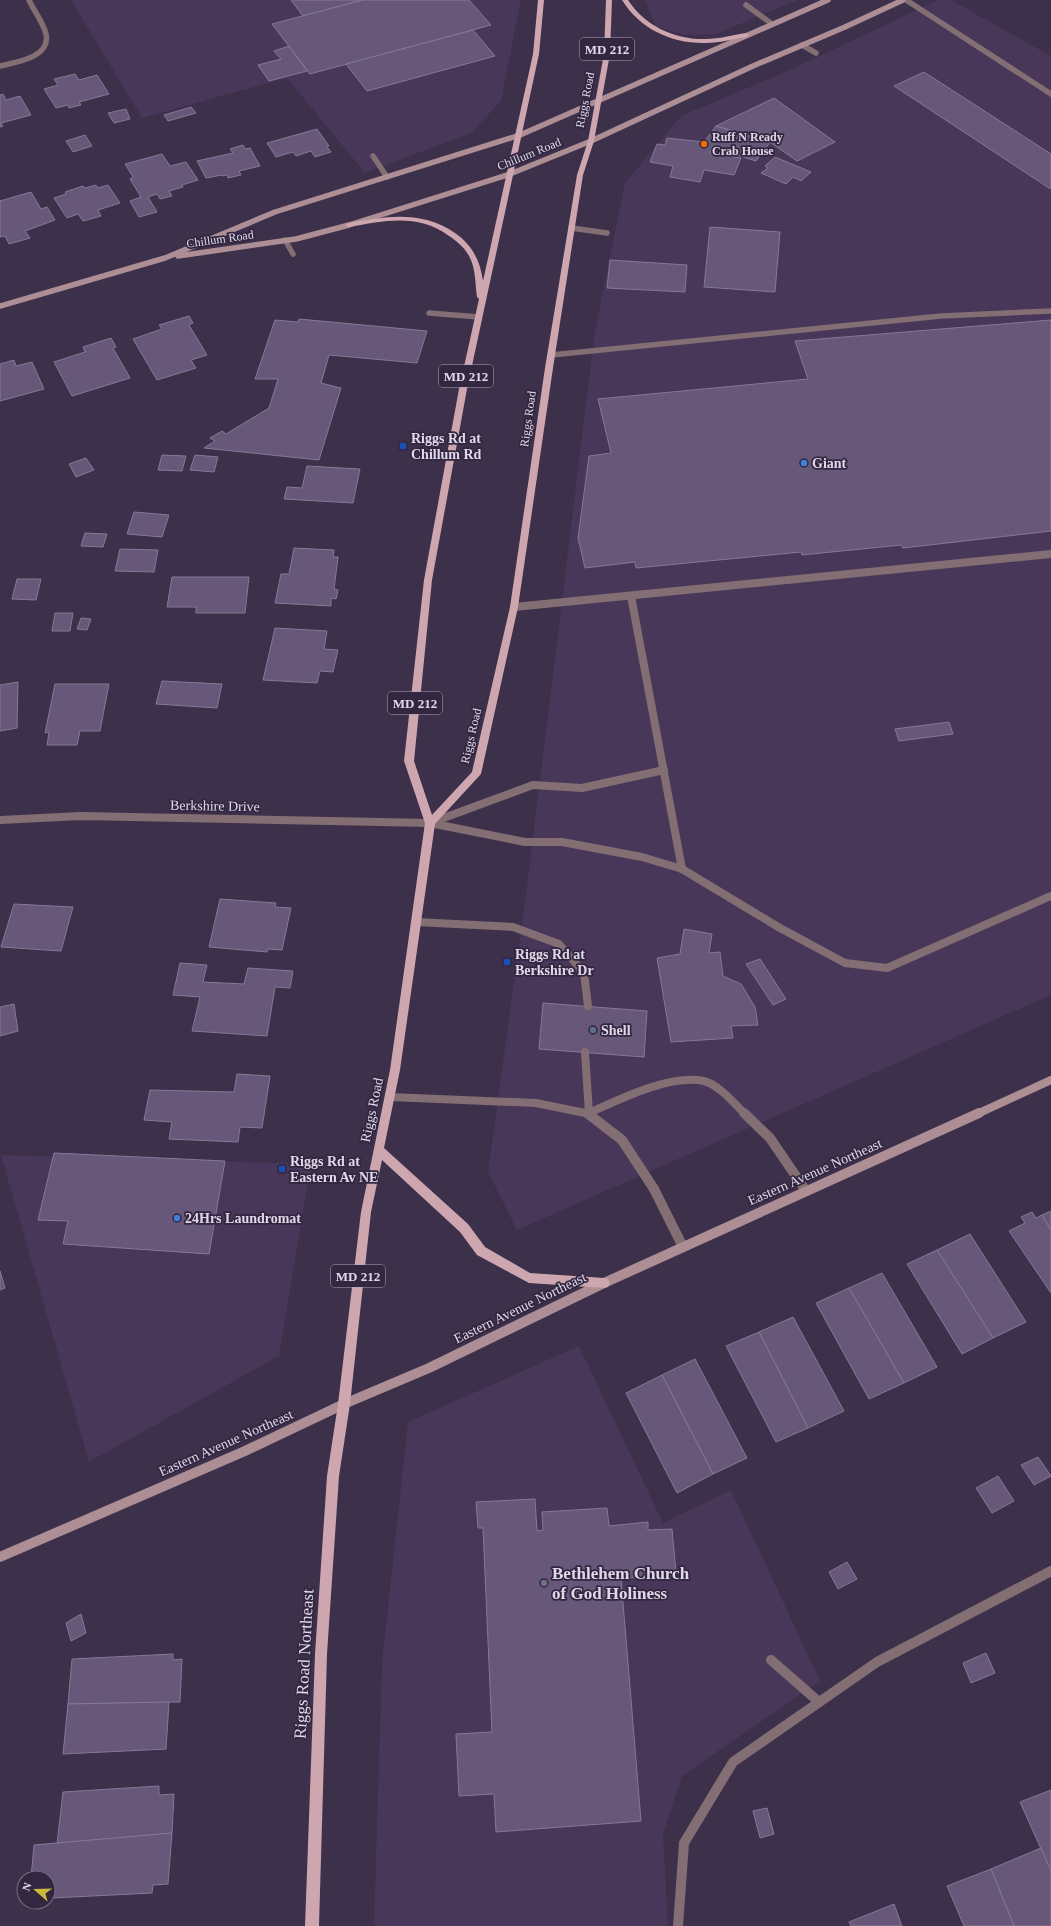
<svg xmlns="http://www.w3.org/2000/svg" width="1051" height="1926" font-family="Georgia,serif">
	<rect width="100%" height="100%" fill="#3d304b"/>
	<g fill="#483758">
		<polygon points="71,0 521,0 501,101 471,133 365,173 287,78 142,118"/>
		<polygon points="645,0 798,0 716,34 684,35 655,26"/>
		<polygon points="938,0 951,0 1051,56 1051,995 517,1230 488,1172 526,895 595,331 625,183 681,116 790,70"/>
		<polygon points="1,1155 311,1164 279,1356 89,1462"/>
		<polygon points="579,1346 663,1523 731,1490 820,1681 682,1776 663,1834 668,1926 374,1926 382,1663 408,1422"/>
	</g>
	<g fill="#675779" stroke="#877897">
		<polygon points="291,0 363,0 303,16"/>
		<polygon points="363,0 469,0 491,25 310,74 272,24"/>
		<polygon points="473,30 495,56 367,91 346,64"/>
		<polygon points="289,46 307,71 269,81 258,65 281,59 274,51"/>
		<polygon points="924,72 1051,154 1051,188 1049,188 894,86"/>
		<polygon points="75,74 79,80 97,75 109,94 79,102 81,105 69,108 68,105 56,108 44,89 58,85 54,79"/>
		<polygon points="3,94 6,100 20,96 31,115 1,123 3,126 0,127 0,95"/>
		<polygon points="774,98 835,142 797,161 770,142 716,126"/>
		<polygon points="191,107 196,113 168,121 164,115"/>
		<polygon points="126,109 130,119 114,123 108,113"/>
		<polygon points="716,126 758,139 771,141 756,161 712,147 710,153 741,158 734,175 704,170 700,182 670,177 673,166 650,162 657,144 665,145 667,138 704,142"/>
		<polygon points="317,129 329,146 327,147 331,152 315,157 311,151 296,156 293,152 276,157 267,143"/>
		<polygon points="85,135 92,146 73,152 66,141"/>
		<polygon points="243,145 245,149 250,148 260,166 239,171 241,175 228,178 227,175 222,176 222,175 206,178 197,161 233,153 230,149"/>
		<polygon points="162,154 170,166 186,162 198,180 182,185 183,187 169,191 172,196 160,199 157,194 148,197 157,212 139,217 130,201 141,197 130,179 133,177 125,164"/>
		<polygon points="775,157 811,172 801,181 793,177 786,184 761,173 768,168 765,166"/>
		<polygon points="96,185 98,188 108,185 120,203 98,210 101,216 83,221 78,214 67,218 54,198 66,194 65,192 83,186 85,188"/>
		<polygon points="31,192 41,209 47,207 55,220 25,231 30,238 9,244 5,236 0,237 0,201"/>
		<polygon points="710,227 780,232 775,292 704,287"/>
		<polygon points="610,260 687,265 685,292 607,288"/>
		<polygon points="189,316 193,323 189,325 207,355 191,360 196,368 157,380 133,339 162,329 159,325"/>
		<polygon points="299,319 427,331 417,363 329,355 321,383 341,388 319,460 204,448 215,441 210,438 222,431 226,434 269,408 278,379 255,379 275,320 298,322"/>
		<polygon points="1051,320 1051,531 903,548 901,545 802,555 801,552 636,568 635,562 585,568 578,538 589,456 611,453 598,399 808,379 795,341"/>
		<polygon points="111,338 116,347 113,348 130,378 72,396 54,362 85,352 83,347"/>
		<polygon points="14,360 16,366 32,362 44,389 0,401 0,364"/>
		<polygon points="162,455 186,456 182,471 158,470"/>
		<polygon points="195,455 218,457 214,472 190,470"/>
		<polygon points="86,458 94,470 76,477 69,464"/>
		<polygon points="307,466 360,469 353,503 284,499 287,487 302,488"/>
		<polygon points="134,512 169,515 162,537 127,534"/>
		<polygon points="85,533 107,534 103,547 81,546"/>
		<polygon points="294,548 334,550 333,557 338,557 334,589 338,590 336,599 331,598 331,606 275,603 281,574 289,574"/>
		<polygon points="120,549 158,550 154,572 115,571"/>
		<polygon points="172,577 249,577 245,613 196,613 196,607 167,607"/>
		<polygon points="17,579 41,579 36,600 12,599"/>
		<polygon points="55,613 73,613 70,631 52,631"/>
		<polygon points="81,618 91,619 87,630 77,629"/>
		<polygon points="275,628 327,631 324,649 338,650 333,672 320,671 317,683 263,680"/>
		<polygon points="162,681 222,684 217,708 156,704"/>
		<polygon points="18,682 17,728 0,731 0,685"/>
		<polygon points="55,684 109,684 100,731 80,731 77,745 47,745 49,732 45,733"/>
		<polygon points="949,722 953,734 899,741 895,729"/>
		<polygon points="220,899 276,903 275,907 291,908 282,950 268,949 267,952 209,947"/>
		<polygon points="14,904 73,907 61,951 1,947"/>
		<polygon points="684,929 712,934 709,953 720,952 723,976 741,984 755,1007 758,1025 731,1026 733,1038 671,1042 657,958 680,954"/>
		<polygon points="760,959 786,999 773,1005 746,964"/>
		<polygon points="180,963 207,965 203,982 244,984 248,968 293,971 290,988 275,987 267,1036 192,1031 200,997 173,995"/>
		<polygon points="543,1003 647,1011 644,1057 539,1049"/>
		<polygon points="14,1004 18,1031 0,1036 0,1007"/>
		<polygon points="237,1074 270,1076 262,1128 240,1127 238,1142 169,1139 172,1122 144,1120 150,1090 234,1092"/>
		<polygon points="54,1153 225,1161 209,1254 63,1244 68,1221 38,1220"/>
		<polygon points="1051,1211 1051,1230 1042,1215"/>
		<polygon points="1032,1212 1036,1218 1042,1215 1051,1230 1051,1293 1009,1231 1025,1223 1021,1217"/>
		<polygon points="970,1234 1026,1322 993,1338 937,1250"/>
		<polygon points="937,1250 993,1338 962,1354 907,1264"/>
		<polygon points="0,1271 5,1288 0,1290"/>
		<polygon points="882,1273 937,1367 904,1383 849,1288"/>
		<polygon points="849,1288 904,1383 869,1399 816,1303"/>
		<polygon points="793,1317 844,1411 808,1428 759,1332"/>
		<polygon points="759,1332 808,1428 776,1442 726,1346"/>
		<polygon points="695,1359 747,1458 713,1474 662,1375"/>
		<polygon points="662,1375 713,1474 677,1493 626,1393"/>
		<polygon points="1038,1457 1051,1476 1034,1485 1021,1465"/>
		<polygon points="998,1476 1014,1501 992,1513 976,1488"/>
		<polygon points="535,1499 537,1531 543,1530 542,1512 607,1508 609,1526 648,1522 648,1530 672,1529 676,1572 653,1574 653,1577 621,1578 641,1821 496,1832 494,1794 459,1796 456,1734 492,1732 483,1528 478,1528 476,1502"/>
		<polygon points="847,1562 857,1579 838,1589 829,1572"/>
		<polygon points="81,1614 86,1633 71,1641 66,1623"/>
		<polygon points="986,1653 995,1673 971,1683 963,1663"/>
		<polygon points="173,1654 173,1660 182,1659 180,1702 68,1704 72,1659"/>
		<polygon points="169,1702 166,1749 63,1754 68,1704"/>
		<polygon points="159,1786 159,1795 174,1794 172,1833 57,1844 63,1792"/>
		<polygon points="1051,1790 1051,1871 1020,1802"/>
		<polygon points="767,1808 774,1834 760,1838 753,1811"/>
		<polygon points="172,1833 168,1884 153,1885 152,1893 52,1898 54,1884 48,1885 48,1878 31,1878 34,1845"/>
		<polygon points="1041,1848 1051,1871 1051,1926 1014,1926 991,1869"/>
		<polygon points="991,1869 1014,1926 964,1926 947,1886"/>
		<polygon points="894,1904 902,1926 851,1926 849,1922"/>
	</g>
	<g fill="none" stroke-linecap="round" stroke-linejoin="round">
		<g stroke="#836f73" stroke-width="5.5">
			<polyline points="906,0 1051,94"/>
			<polyline points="746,5 772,24"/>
			<polyline points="802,45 816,53"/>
			<polyline points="373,156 387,177"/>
			<polyline points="571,228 607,233"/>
			<polyline points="285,240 293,254"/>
			<polyline points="429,313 479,317"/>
			<polyline points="551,355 941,316 1051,311"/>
		</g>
		<g stroke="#836f73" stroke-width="8">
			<polyline points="631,596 682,869"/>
			<polyline points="514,607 1051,554"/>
			<polyline points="430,823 525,842 562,842 642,857 682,869 780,928 845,963 887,968 1051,896"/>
			<polyline points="430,823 533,785 582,788 664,770"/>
			<polyline points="416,922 513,927 559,944 584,973 588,1006"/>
			<polyline points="585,1052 589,1113"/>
			<polyline points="390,1097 536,1103 590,1114"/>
			<path d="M589,1113C620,1099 670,1074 704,1081C718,1084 735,1104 745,1114"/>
		</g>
		<g stroke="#836f73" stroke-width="10">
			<polyline points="587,1113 622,1140 654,1189 683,1247"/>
			<polyline points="744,1113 770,1138 806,1191"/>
			<polyline points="771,1660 819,1702"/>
			<polyline points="678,1926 684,1843 733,1762 877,1662 1051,1571"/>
		</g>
		<path stroke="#836f73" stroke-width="5.5" d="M0,66C16,62 51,58 46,34C43,22 34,11 29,0"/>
		<polyline stroke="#836f73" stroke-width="8" points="0,820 81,816 430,823"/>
		<g stroke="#ad8e95" stroke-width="5.5">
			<polyline points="178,256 296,239 349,225 510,174 591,141 753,66 845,27 903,0"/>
			<polyline points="0,306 165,258 275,212 520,135 828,0"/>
		</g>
		<polyline stroke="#ad8e95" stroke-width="8" points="977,1114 1051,1080"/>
		<polyline stroke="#ad8e95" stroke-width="10" points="0,1557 245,1451 344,1404 429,1368 604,1283 979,1113"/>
		<g fill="#cea6af" fill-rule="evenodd">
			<path d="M538,0H544L539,54L467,389L432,580L414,761L432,815L472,772L510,607L545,368L577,175L588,141L604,54L606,0H612L610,54L594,141L583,175L553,368L518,607L481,774L435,824L400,1070L384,1148L468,1224L485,1247L530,1273L604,1278L608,1279L610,1283L608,1287L604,1288L529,1283L477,1255L460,1232L382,1160L371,1212L350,1404L339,1476L327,1654L319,1926H305L315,1654L327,1476L338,1404L361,1212L390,1070L425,823L404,761L424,580L459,389L479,299L477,297C475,284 476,270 470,258C466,249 457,241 449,236C417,213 385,221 349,227L345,225L349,223C386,216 422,210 455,233C472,245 480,260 483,281L533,54Z"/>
			<path d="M622,0H628C645,26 675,40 706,39C719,39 733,35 746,33L749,35L746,37C733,39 720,43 706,43C672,44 640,29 622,0Z"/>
		</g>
	</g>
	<circle fill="#e8710a" stroke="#322640" stroke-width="1.5" cx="704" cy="144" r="4"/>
	<g fill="#1a4fb4" stroke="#322640" stroke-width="1.5">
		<rect x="399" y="442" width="8" height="8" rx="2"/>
		<rect x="503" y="958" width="8" height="8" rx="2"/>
		<rect x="278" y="1165" width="8" height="8" rx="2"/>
	</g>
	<g fill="#3f7fe0" stroke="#322640" stroke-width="1.5">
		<circle cx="804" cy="463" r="4"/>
		<circle cx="177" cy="1218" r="4"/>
	</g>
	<circle fill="#5c6f8a" stroke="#322640" stroke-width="1.5" cx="593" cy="1030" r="4"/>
	<circle fill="#6b7280" stroke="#322640" stroke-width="1.5" cx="544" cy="1583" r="4"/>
	<g text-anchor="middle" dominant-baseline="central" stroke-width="3.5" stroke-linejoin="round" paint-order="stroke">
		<g font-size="12" fill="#e0d8e9" stroke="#322640">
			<text transform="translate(585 100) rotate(-79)">Riggs Road</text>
			<text transform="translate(529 154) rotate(-22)">Chillum Road</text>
			<text transform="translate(220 239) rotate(-8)">Chillum Road</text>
			<text transform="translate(528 419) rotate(-82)">Riggs Road</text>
			<text transform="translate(471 736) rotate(-77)">Riggs Road</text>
		</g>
		<g font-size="12" font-weight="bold" fill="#e0d8e9" stroke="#322640" text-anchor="start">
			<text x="712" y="137">Ruff N Ready<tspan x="712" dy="14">Crab House</tspan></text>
		</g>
		<g fill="#322640" stroke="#aca3b6" stroke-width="1">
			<rect x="580" y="38" width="54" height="22" rx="3"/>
			<rect x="439" y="365" width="54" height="22" rx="3"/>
			<rect x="388" y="692" width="54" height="22" rx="3"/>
			<rect x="331" y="1265" width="54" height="22" rx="3"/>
		</g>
		<g font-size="13" font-weight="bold" fill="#e0d8e9">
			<text x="607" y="49">MD 212</text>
			<text x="466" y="376">MD 212</text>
			<text x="415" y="703">MD 212</text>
			<text x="358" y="1276">MD 212</text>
		</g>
		<g font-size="14" font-weight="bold" fill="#e0d8e9" stroke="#322640" text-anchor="start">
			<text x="411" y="438">Riggs Rd at<tspan x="411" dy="16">Chillum Rd</tspan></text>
			<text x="812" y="463">Giant</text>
			<text x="515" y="954">Riggs Rd at<tspan x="515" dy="16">Berkshire Dr</tspan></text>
			<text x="601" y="1030">Shell</text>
			<text x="290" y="1161">Riggs Rd at<tspan x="290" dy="16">Eastern Av NE</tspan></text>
			<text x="185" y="1218">24Hrs Laundromat</text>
		</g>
		<g font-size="14" fill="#e0d8e9" stroke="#322640">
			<text transform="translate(215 806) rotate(1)">Berkshire Drive</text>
			<text transform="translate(372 1110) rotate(-78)">Riggs Road</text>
			<text transform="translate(815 1172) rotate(-24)">Eastern Avenue Northeast</text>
			<text transform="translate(520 1308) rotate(-26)">Eastern Avenue Northeast</text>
			<text transform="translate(226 1443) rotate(-24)">Eastern Avenue Northeast</text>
		</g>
		<g font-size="17" font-weight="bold" fill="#e0d8e9" stroke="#322640" text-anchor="start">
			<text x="552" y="1573">Bethlehem Church<tspan x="552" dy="20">of God Holiness</tspan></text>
		</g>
		<g font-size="17" fill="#e0d8e9" stroke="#322640">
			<text transform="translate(304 1664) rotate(-87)">Riggs Road Northeast</text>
		</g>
	</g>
	<g transform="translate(36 1890) rotate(290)"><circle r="19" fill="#322640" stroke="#786d84"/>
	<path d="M0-3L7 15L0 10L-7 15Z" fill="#cbb939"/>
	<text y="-6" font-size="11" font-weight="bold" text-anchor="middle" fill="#e0d8e9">N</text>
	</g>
</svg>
